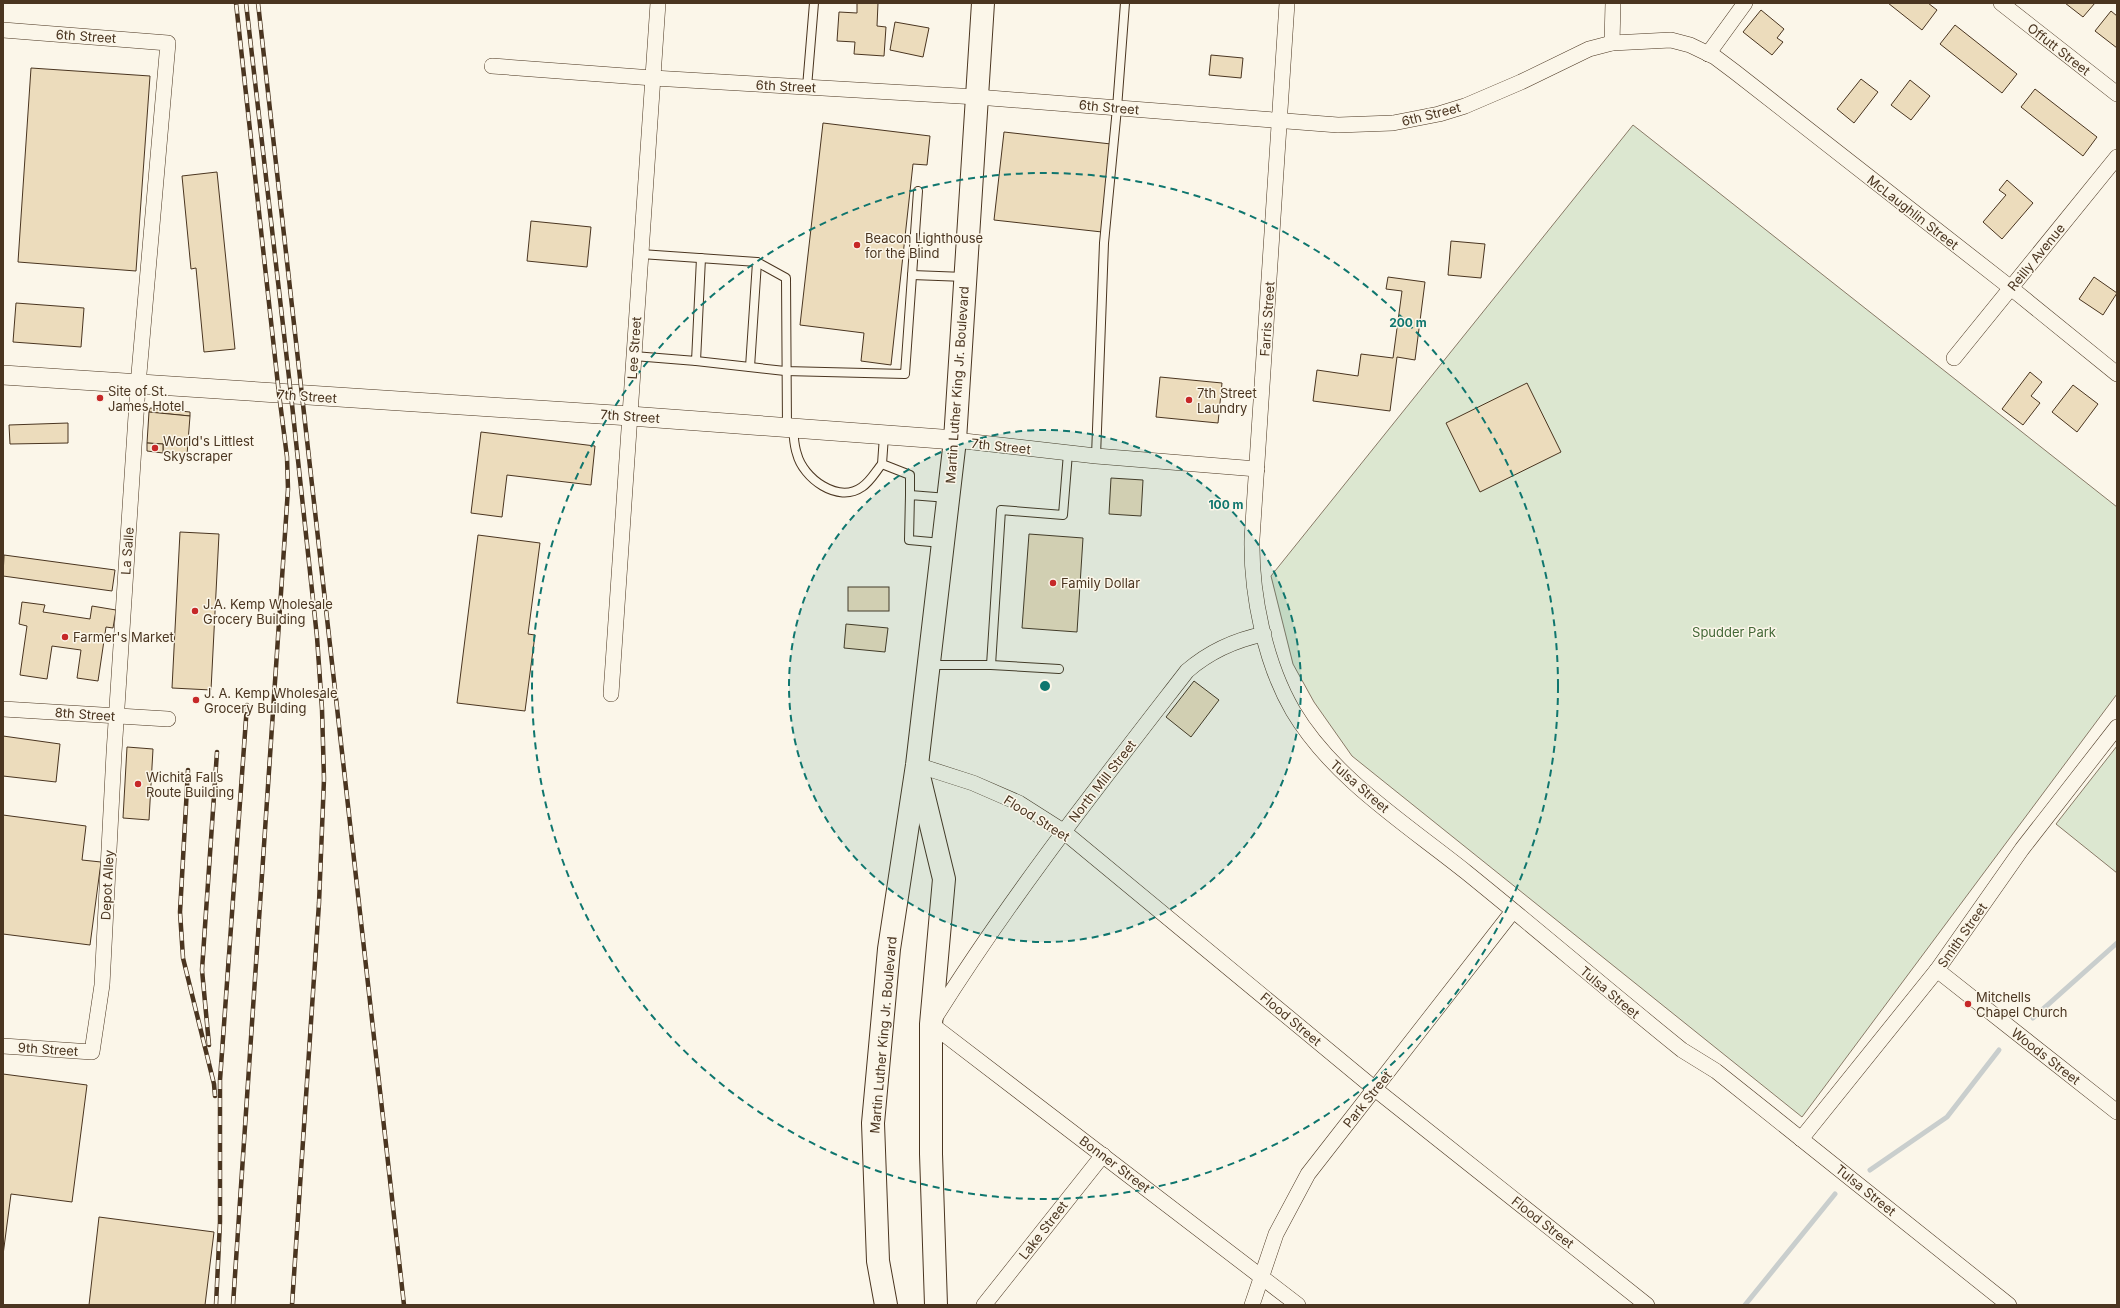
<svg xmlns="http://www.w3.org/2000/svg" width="2120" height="1308" font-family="Inter,sans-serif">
	<rect width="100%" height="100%" fill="#fbf6e9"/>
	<g fill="#dce7d0" stroke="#887966">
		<polygon points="1633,125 2117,507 2117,694 1802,1117 1352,756 1314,702 1293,664 1271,576"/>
		<polygon points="2117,746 2117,873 2056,824"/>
	</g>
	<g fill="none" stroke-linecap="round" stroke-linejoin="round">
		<g stroke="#c9cecd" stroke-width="5">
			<polyline points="2033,1018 2117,943"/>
			<polyline points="1870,1170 1947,1117 1999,1050"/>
			<polyline points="1745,1305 1835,1194"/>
		</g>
	</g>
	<g fill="#ecdcbc" stroke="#4a3520">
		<polygon points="857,3 878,3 877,26 886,27 884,56 854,54 855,42 837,41 839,12 857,13"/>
		<polygon points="1888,3 1928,3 1937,10 1922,30"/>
		<polygon points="2065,3 2095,3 2083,17"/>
		<polygon points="1761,10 1784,29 1777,38 1783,42 1772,55 1743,32"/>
		<polygon points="2111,11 2117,16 2117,48 2095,31"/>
		<polygon points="895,22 929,28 923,57 890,50"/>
		<polygon points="1955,25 2017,74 2002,93 1940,44"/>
		<polygon points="1211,55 1243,58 1241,78 1209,75"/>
		<polygon points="31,68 150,76 136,271 18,262"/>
		<polygon points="1861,79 1878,92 1854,123 1837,109"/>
		<polygon points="1910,80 1930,96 1911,120 1891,105"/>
		<polygon points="2035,89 2097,137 2083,156 2021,107"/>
		<polygon points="823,123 930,136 927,165 913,164 891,365 861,361 864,333 800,325"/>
		<polygon points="1004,132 1111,144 1102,232 994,220"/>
		<polygon points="217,172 235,349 204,352 196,268 191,269 182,176"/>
		<polygon points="2007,180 2033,203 2002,239 1983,222 2006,195 1999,190"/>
		<polygon points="531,221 591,227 587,267 527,261"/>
		<polygon points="1451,241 1485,244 1481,278 1448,275"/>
		<polygon points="1388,277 1425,282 1415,360 1397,357 1390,411 1313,401 1317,370 1358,376 1361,354 1393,358 1402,291 1386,289"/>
		<polygon points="2094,277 2117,293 2103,315 2079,299"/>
		<polygon points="16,303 84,308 81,347 13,342"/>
		<polygon points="2030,372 2042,382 2031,396 2040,403 2023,425 2002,409"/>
		<polygon points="1160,377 1222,383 1218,423 1156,417"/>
		<polygon points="1527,383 1561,452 1480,492 1446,423"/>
		<polygon points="2073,385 2098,404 2077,432 2052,412"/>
		<polygon points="150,408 190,412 190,416 149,412"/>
		<polygon points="149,412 190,416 187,455 163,453 163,444 147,443"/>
		<polygon points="68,423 68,443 10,444 9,425"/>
		<polygon points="481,432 595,446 591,485 507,475 502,517 471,513"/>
		<polygon points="147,443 163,444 163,453 147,451"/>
		<polygon points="1111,478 1143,480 1141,516 1109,514"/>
		<polygon points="180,532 219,534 211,690 172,688"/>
		<polygon points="1029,534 1083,538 1077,632 1022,628"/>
		<polygon points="478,535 540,543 528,634 535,635 525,711 457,703"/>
		<polygon points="4,555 115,570 112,591 3,576"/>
		<rect x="848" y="587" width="41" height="24"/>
		<polygon points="22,602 45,605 43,612 90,619 92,606 116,610 113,628 106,627 98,681 77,678 81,650 52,646 47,679 20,675 27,626 19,624"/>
		<polygon points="846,624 888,628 885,652 844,648"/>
		<polygon points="1194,681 1219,700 1191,737 1166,717"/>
		<polygon points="3,736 60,744 56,782 3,776"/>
		<polygon points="127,747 153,749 149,820 123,818"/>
		<polygon points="3,815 86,826 82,860 101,862 90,945 3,934"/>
		<polygon points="3,1074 87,1085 72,1202 11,1194 3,1255"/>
		<polygon points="99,1217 214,1232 205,1305 89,1305"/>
	</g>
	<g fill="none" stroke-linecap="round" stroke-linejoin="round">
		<defs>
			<g id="service">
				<polyline points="807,87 814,3"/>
				<polyline points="641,254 757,262 786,278 787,428"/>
				<polyline points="912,275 965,277"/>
				<polyline points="634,356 696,361 701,258"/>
				<polyline points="696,361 785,371 905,374 918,191"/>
				<polyline points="750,367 757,262"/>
				<path d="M793,429C794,437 794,446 797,454C803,478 838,504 862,487C870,482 876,471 882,464"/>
				<polyline points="884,436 882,464 910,475 910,495"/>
				<polyline points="1096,456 1104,243 1117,108 1125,3"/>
				<polyline points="942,543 909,540 910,495 948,498"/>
				<polyline points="929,665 991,665 1001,510 1063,515 1068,453"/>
				<polyline points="991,665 1059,669"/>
			</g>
			<g id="minor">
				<path d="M1287,3L1252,539C1251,594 1265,663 1293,711C1333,778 1406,824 1466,872C1539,931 1610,992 1682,1050L1716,1071L2009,1305"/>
				<polyline points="2001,3 2117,94"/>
				<polyline points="3,30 168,43 138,385 114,753 102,985 92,1052 3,1046"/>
				<polyline points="1612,43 1613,3"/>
				<polyline points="1708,54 1745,3"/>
				<polyline points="492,66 653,78 977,97 1338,125 1393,123 1439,114 1465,106 1521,82 1589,49 1612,43 1671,40 1690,45 1715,57 1735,72 2011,288 2117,374"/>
				<polyline points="1954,358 2117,157"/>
				<polyline points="955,440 1096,456 1257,469"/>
				<path d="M1264,634C1235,640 1210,651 1187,671C1098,786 1008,900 931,1024L1298,1305"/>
				<polyline points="611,694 658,3"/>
				<polyline points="3,709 168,719"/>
				<polyline points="917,765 973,783 1019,803 1063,831 1375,1089 1647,1305"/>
				<polyline points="1937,970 2117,1112"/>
				<polyline points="1801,1139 1937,970 2022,849 2117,727"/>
				<polyline points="984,1305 1103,1155"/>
				<polyline points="1252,1305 1276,1234 1308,1174 1513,911"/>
			</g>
			<polyline id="tertiary" points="3,375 630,416 955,440"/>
			<g id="primary">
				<polyline points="919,776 944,879 931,1024 931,1154 936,1305"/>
				<polyline points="886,1305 878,1261 873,1123 889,949 917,765 955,440 983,3"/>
			</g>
		</defs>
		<use href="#service" stroke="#4a3520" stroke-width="10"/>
		<use href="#minor" stroke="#4a3520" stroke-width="16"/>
		<use href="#tertiary" stroke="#4a3520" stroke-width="20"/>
		<use href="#primary" stroke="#4a3520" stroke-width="24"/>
		<use href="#service" stroke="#fbf6e9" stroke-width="8"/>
		<use href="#minor" stroke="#fbf6e9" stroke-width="15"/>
		<use href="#tertiary" stroke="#fbf6e9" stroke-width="19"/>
		<use href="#primary" stroke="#fbf6e9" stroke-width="22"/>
		<defs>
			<g id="rail">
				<polyline points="246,3 291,395 317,637 322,709 324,779 319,903 292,1305"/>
				<polyline points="258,3 404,1305"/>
				<polyline points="188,770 180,912 183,958 214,1084 215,1096"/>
				<polyline points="209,1045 202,970 217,752"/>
				<polyline points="216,1305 220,1222 220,1080 247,705"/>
				<polyline points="233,1305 288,489 287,457 279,394 236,3"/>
			</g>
		</defs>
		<use href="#rail" stroke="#4a3520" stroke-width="4.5"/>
		<use href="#rail" stroke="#fbf6e9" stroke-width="3" stroke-dasharray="9" stroke-linecap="butt"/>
	</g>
	<circle cx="1045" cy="686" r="256" fill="#0f766e" fill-opacity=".12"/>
	<g fill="none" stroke="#0f766e" stroke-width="2" stroke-dasharray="7 5">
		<circle cx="1045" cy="686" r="256"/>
		<circle cx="1045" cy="686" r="513"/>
	</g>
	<g fill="#c62828" stroke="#fbf6e9" stroke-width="1.5">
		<circle cx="857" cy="245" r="4"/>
		<circle cx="100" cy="398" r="4"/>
		<circle cx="1189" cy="400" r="4"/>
		<circle cx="155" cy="448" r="4"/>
		<circle cx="1053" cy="583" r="4"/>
		<circle cx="195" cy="611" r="4"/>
		<circle cx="65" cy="637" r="4"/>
		<circle cx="196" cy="700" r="4"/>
		<circle cx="138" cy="784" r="4"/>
		<circle cx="1968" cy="1004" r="4"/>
	</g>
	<g text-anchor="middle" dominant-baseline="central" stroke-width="3" stroke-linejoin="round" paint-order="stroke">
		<g font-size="13" fill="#4a3520" stroke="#fbf6e9">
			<text transform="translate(86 36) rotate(4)">6th Street</text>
			<text transform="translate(2059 49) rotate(38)">Offutt Street</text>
			<text transform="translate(786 86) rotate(3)">6th Street</text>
			<text transform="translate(1109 107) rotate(5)">6th Street</text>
			<text transform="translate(1431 114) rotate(-14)">6th Street</text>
			<text transform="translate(1913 212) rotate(38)">McLaughlin Street</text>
			<text transform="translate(2036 257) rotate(-51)">Reilly Avenue</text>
			<text transform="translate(1267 319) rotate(-86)">Farris Street</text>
			<text transform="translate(634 348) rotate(-86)">Lee Street</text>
			<text transform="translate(957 385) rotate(-86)">Martin Luther King Jr. Boulevard</text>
			<text transform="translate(307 396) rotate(4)">7th Street</text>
			<text transform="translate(630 416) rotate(4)">7th Street</text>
			<text transform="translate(1001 446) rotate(6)">7th Street</text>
			<text transform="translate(127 551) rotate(-86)">La Salle</text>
			<text transform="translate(85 714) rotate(4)">8th Street</text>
			<text transform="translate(1102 781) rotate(-52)">North Mill Street</text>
			<text transform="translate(1360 786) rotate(41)">Tulsa Street</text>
			<text transform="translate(1037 818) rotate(32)">Flood Street</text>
			<text transform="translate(107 885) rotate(-87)">Depot Alley</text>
			<text transform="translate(1962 935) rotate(-55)">Smith Street</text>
			<text transform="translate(1610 992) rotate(40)">Tulsa Street</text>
			<text transform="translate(1291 1019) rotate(40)">Flood Street</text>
			<text transform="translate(883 1035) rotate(-85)">Martin Luther King Jr. Boulevard</text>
			<text transform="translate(48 1049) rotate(4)">9th Street</text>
			<text transform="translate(2046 1056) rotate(38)">Woods Street</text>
			<text transform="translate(1367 1099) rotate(-51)">Park Street</text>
			<text transform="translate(1115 1164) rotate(37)">Bonner Street</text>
			<text transform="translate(1866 1190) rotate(39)">Tulsa Street</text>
			<text transform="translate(1543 1222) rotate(38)">Flood Street</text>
			<text transform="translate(1043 1230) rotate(-52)">Lake Street</text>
		</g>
		<g font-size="13" fill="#4a3520" stroke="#fbf6e9" text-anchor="start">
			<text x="865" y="238">Beacon Lighthouse<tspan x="865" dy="15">for the Blind</tspan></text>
			<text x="108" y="391">Site of St.<tspan x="108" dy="15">James Hotel</tspan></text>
			<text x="1197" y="393">7th Street<tspan x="1197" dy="15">Laundry</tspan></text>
			<text x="163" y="441">World's Littlest<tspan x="163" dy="15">Skyscraper</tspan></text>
			<text x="1061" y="583">Family Dollar</text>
			<text x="203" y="604">J.A. Kemp Wholesale<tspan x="203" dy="15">Grocery Building</tspan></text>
			<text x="73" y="637">Farmer's Market</text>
			<text x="204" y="693">J. A. Kemp Wholesale<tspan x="204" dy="15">Grocery Building</tspan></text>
			<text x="146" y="777">Wichita Falls<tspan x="146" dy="15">Route Building</tspan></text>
			<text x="1976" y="997">Mitchells<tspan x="1976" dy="15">Chapel Church</tspan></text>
		</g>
		<g font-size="13" fill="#436837" stroke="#fbf6e9">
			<text x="1734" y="632">Spudder Park</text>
		</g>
	</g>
	<circle cx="1045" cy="686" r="6" fill="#0f766e" stroke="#fbf6e9" stroke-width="2"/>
	<g font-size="12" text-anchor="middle" font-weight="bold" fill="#0f766e" stroke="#fbf6e9" stroke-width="3" stroke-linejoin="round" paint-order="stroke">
		<text x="1408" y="327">200 m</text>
		<text x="1226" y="509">100 m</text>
	</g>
	<rect width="2120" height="1308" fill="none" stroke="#4a3520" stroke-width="8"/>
</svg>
